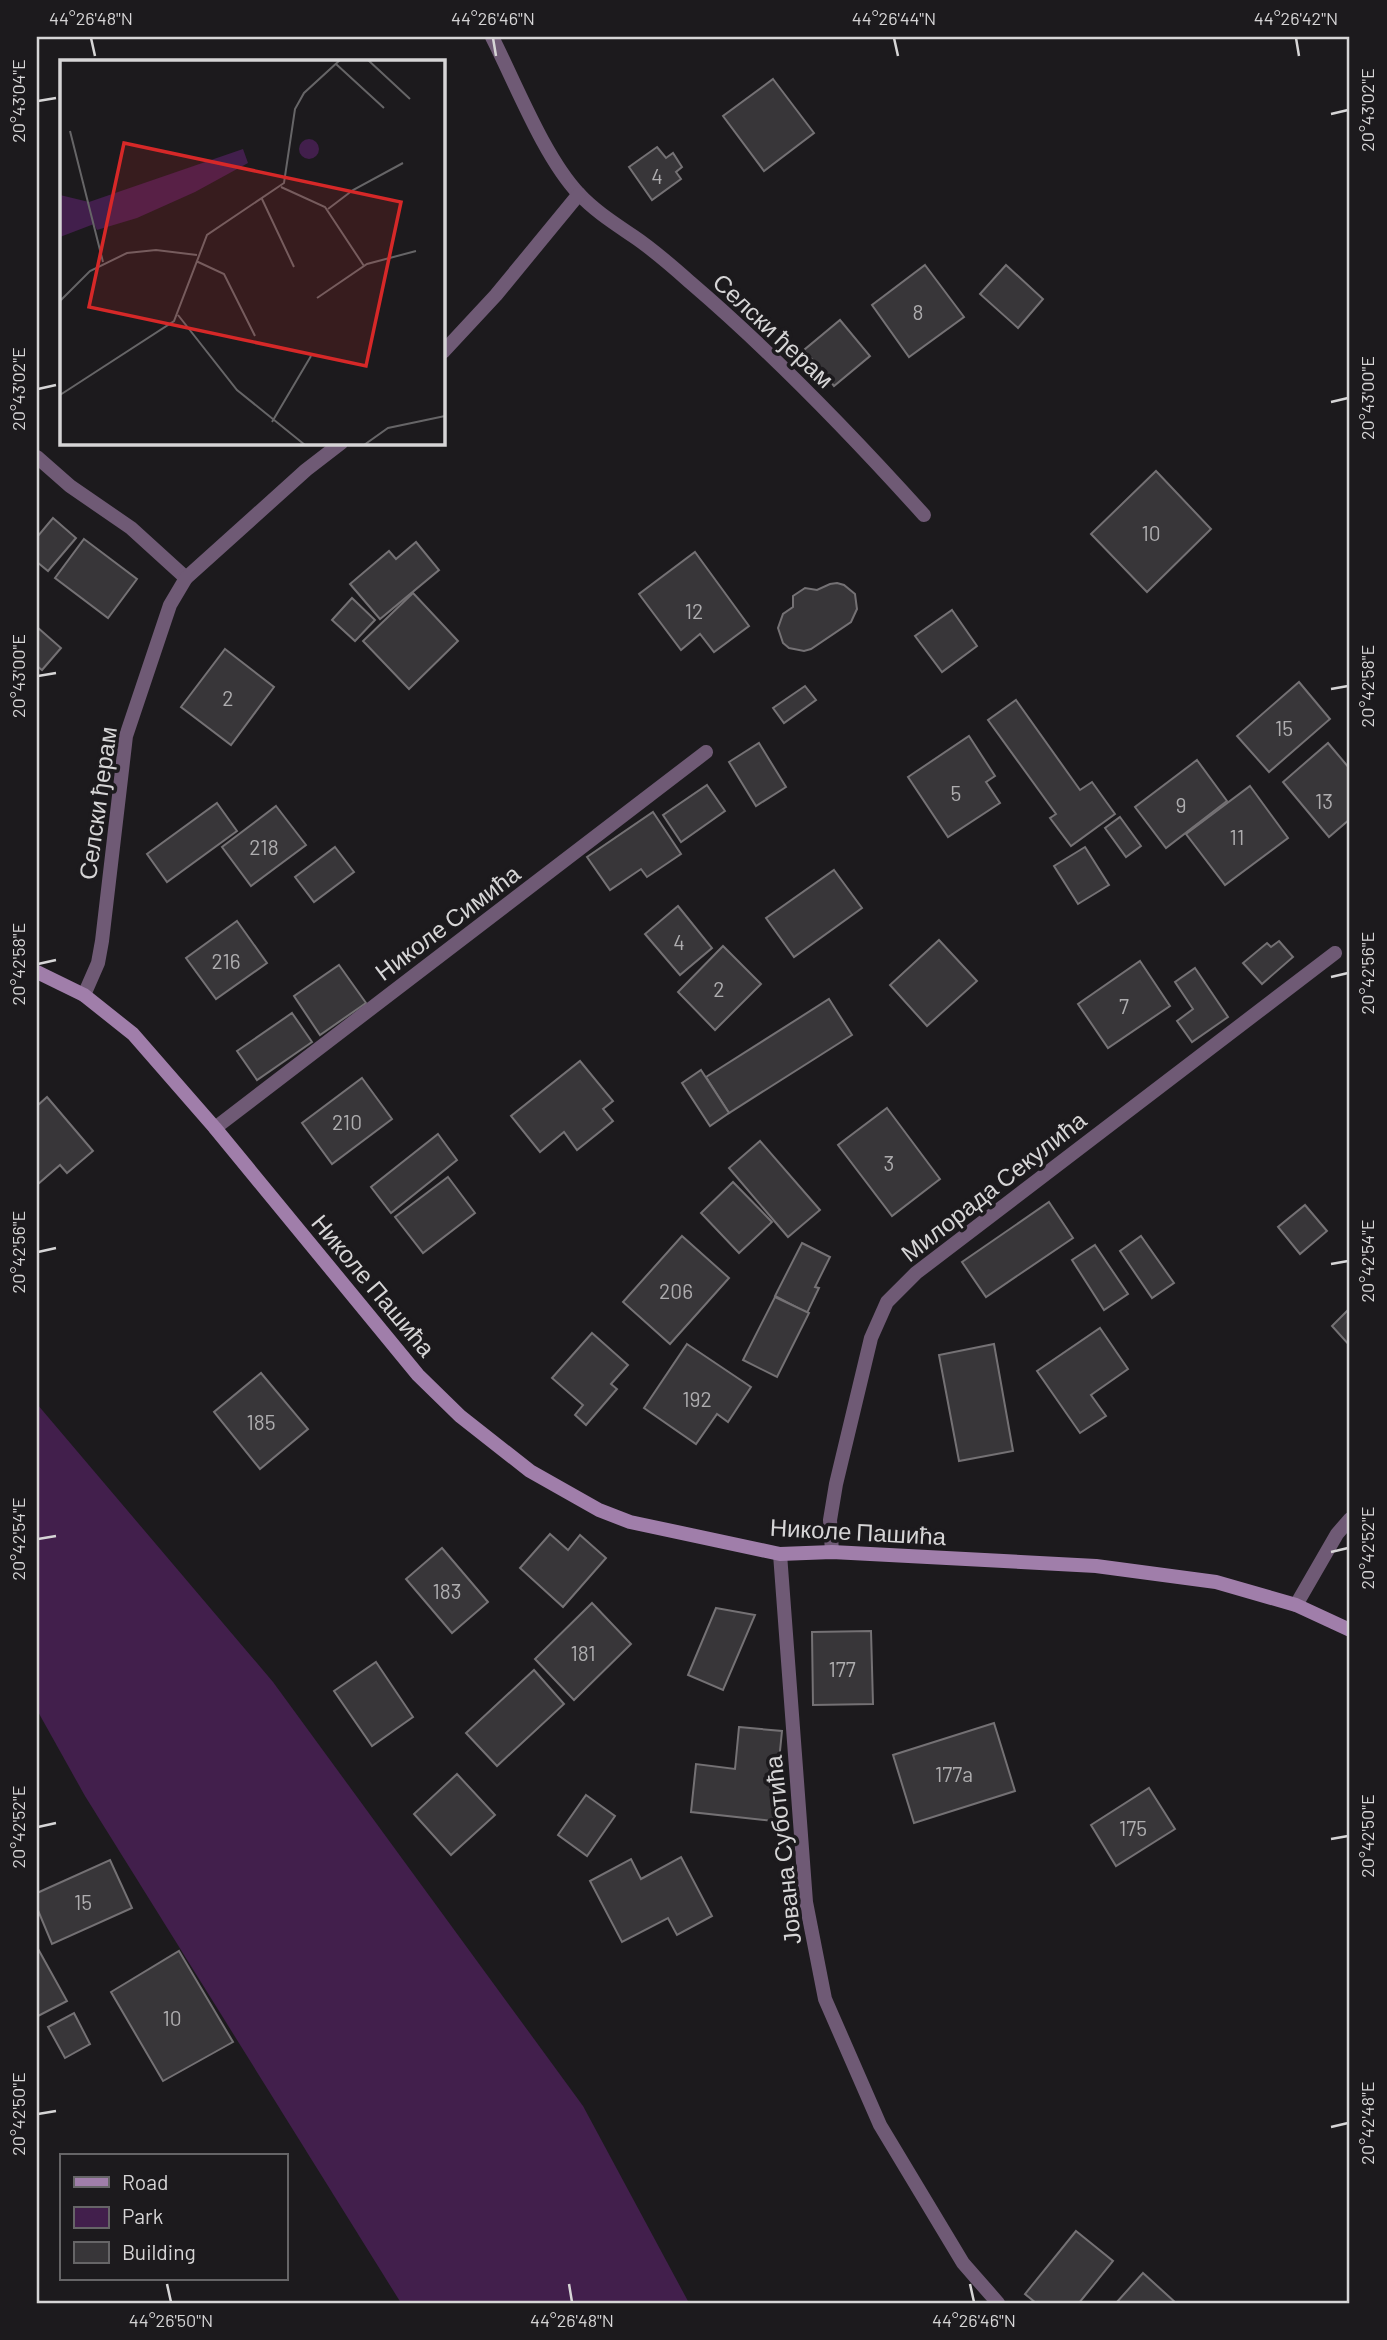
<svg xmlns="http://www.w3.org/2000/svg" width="1387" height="2340" font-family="Barlow,sans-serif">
	<rect width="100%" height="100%" fill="#1c1a1d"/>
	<polygon fill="#421f4c" points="37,1404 273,1682 583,2106 689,2303 401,2303 85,1796 37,1710"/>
	<g fill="#383639" stroke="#747174" stroke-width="2">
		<polygon points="773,79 814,133 764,171 723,116"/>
		<polygon points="657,147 666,158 673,153 682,167 676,172 681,179 652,200 629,167"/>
		<polygon points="925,265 964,317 909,357 872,305"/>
		<polygon points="1006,265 1043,299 1018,328 980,294"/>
		<polygon points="840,320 870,356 834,386 804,350"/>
		<polygon points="1156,471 1211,529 1147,592 1091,534"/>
		<polygon points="53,518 76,538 48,571 37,562 37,537"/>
		<polygon points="84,539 137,579 108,618 55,578"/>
		<polygon points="416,542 439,570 380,619 350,584 389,551 396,559"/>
		<polygon points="695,552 749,626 714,652 700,634 681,650 639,594"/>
		<polygon points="837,583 844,585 855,594 857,609 851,622 811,649 804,651 789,648 783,643 778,628 783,614 793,607 793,596 805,588 817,590 830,584"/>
		<polygon points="413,593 458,641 409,689 363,641"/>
		<polygon points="352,598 375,620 355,641 332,620"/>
		<polygon points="952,610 977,646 942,672 915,636"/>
		<polygon points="37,627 61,648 42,670 37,666"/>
		<polygon points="225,649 274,687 231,745 181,707"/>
		<polygon points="1299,682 1330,719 1269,772 1237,736"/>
		<polygon points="805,686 816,700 784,723 773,708"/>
		<polygon points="1016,700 1080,790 1092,782 1115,814 1071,846 1050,818 1056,814 988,720"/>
		<polygon points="969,736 995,776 986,782 1000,803 948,837 908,777"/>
		<polygon points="759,743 786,787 756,806 729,762"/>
		<polygon points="1328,743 1350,769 1350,819 1329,837 1283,782"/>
		<polygon points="1197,760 1227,801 1166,848 1135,807"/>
		<polygon points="707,785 725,811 681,842 663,815"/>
		<polygon points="1250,786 1288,838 1225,885 1186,834"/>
		<polygon points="217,803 237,831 167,882 147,854"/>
		<polygon points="276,806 306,845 251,886 222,847"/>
		<polygon points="653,812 681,854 647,877 641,869 610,890 587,857"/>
		<polygon points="1120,817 1141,846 1126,857 1105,828"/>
		<polygon points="335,847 354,872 314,902 295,877"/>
		<polygon points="1085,847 1109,885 1078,904 1054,866"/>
		<polygon points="834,870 862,908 794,957 766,918"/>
		<polygon points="678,906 712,948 680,975 645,934"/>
		<polygon points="237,921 267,963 216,999 186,958"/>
		<polygon points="939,940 977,981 927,1026 890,985"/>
		<polygon points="1279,941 1293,957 1262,984 1243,963 1267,943 1271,947"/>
		<polygon points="723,946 761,984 715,1030 678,992"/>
		<polygon points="1140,961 1170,1006 1108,1048 1078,1004"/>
		<polygon points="339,965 366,1003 320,1035 294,996"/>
		<polygon points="1195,968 1228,1017 1192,1042 1177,1021 1193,1009 1175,982"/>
		<polygon points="829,999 852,1035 729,1113 706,1077"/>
		<polygon points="292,1013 312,1042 257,1080 237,1051"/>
		<polygon points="580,1061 613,1101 603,1109 613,1121 577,1150 564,1132 540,1152 511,1116"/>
		<polygon points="701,1070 729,1113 710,1126 682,1083"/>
		<polygon points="362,1078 392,1119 332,1164 302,1123"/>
		<polygon points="47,1097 93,1151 67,1173 60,1165 38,1184 37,1106"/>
		<polygon points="887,1108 940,1179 892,1216 838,1145"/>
		<polygon points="438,1134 457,1160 391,1213 371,1187"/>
		<polygon points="760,1141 820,1210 788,1237 729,1168"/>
		<polygon points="448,1177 475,1213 423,1253 395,1217"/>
		<polygon points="733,1182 772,1222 739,1253 701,1213"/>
		<polygon points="1049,1202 1073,1238 986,1297 962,1262"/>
		<polygon points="1305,1205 1327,1231 1300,1254 1278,1227"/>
		<polygon points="682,1236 729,1278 670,1344 623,1302"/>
		<polygon points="1141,1236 1174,1283 1152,1298 1120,1251"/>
		<polygon points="802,1243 830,1257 815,1287 819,1288 807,1313 775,1296"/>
		<polygon points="1095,1245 1128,1294 1104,1310 1072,1260"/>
		<polygon points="775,1297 809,1313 777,1377 743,1360"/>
		<polygon points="1350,1308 1350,1346 1332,1326"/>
		<polygon points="1100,1328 1128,1369 1091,1395 1106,1416 1080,1433 1037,1371"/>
		<polygon points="592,1333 628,1365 611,1384 617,1389 586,1425 575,1415 583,1405 552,1378"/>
		<polygon points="687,1344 751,1387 728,1422 717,1414 696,1444 644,1408"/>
		<polygon points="994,1344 1013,1451 959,1461 939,1355"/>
		<polygon points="261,1373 308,1429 260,1469 214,1412"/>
		<polygon points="550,1534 568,1550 580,1535 606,1558 563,1607 520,1568"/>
		<polygon points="442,1548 488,1602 452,1633 406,1579"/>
		<polygon points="592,1603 631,1644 574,1700 535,1659"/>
		<polygon points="716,1608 755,1615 723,1690 688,1675"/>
		<polygon points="871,1631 873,1704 813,1705 812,1632"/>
		<polygon points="376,1662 413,1717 372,1746 334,1691"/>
		<polygon points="534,1670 564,1704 497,1766 466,1733"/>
		<polygon points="994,1723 1015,1791 914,1823 893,1755"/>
		<polygon points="739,1727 782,1731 773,1821 691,1812 696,1764 735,1769"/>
		<polygon points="457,1774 495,1815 451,1855 414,1814"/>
		<polygon points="1149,1788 1175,1829 1116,1866 1091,1825"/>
		<polygon points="586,1795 615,1816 587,1856 558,1835"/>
		<polygon points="681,1857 712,1916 677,1935 668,1918 622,1942 590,1881 631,1859 641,1879"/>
		<polygon points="110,1860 132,1908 52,1944 37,1908 37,1893"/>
		<polygon points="37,1947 67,2001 38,2016 37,2013"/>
		<polygon points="179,1951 233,2042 163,2081 111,1992"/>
		<polygon points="74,2013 90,2044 65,2058 48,2027"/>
		<polygon points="1076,2231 1113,2261 1079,2303 1036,2303 1025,2294"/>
		<polygon points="1143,2273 1176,2303 1116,2303"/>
	</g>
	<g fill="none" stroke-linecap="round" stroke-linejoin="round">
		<g stroke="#6f5a75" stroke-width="14">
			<path d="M492,37C516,84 544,157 579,194C595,211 614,223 633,236C654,250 673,267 691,283C775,355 851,434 924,515"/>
			<polyline points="443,352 496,295 579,194"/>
			<polyline points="37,457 70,486 131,528 186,578"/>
			<polyline points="84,995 98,963 102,941 126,736 170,605 186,578 306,470 341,443"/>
			<polyline points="215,1128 706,752"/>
			<polyline points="832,1552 830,1520 836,1484 871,1338 887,1302 916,1273 1335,953"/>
			<polyline points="780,1554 806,1902 825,1999 880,2125 963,2263 998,2303"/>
			<polyline points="1296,1605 1337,1534 1350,1519"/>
		</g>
		<polyline stroke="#a07eaa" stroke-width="14" points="37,972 84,995 133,1034 215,1128 418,1375 460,1416 530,1471 599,1510 630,1522 780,1554 832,1552 1096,1566 1216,1582 1296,1605 1350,1630"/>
	</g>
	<path fill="none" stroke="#d6d5d6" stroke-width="2.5" d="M91,38L95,56M493,38L496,56M894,38L898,56M1296,38L1299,56M38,101L56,98M1331,114L1348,110M38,389L56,385M1331,402L1348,398M38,676L56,673M1331,689L1348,686M38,964L56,960M1331,977L1348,973M38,1252L56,1248M1331,1264L1348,1261M38,1539L56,1536M1331,1552L1348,1548M38,1827L56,1823M1331,1839L1348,1836M38,2114L56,2111M1331,2127L1348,2123M167,2284L171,2302M569,2284L572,2302M970,2284L974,2302"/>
	<g text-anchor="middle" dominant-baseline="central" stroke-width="7" stroke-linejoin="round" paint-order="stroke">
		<g font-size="21" fill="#aeadaf">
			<text x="657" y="175">4</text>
			<text x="918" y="311">8</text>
			<text x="1151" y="532">10</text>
			<text x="694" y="610">12</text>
			<text x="228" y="697">2</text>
			<text x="1284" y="727">15</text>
			<text x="956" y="792">5</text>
			<text x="1324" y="800">13</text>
			<text x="1181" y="804">9</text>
			<text x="1237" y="836">11</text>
			<text x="264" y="846">218</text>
			<text x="679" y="941">4</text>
			<text x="226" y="960">216</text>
			<text x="719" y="988">2</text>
			<text x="1124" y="1005">7</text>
			<text x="347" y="1121">210</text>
			<text x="889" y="1162">3</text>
			<text x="676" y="1290">206</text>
			<text x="697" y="1398">192</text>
			<text x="261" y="1421">185</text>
			<text x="447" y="1590">183</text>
			<text x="583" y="1652">181</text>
			<text x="842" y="1668">177</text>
			<text x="954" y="1773">177a</text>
			<text x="1133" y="1827">175</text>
			<text x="83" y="1901">15</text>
			<text x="172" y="2017">10</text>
		</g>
		<g font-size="24" fill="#d6d5d6" stroke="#1c1a1d">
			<text transform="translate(774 330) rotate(43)">Селски ђерам</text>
			<text transform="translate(97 803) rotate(-82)">Селски ђерам</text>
			<text transform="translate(447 922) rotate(-37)">Николе Симића</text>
			<text transform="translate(993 1186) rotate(-38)">Милорада Секулића</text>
			<text transform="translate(374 1285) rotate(50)">Николе Пашића</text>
			<text transform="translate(858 1531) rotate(3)">Николе Пашића</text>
			<text transform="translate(782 1850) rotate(-96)">Јована Суботића</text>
		</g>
	</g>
	<g transform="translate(60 60)">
		<rect width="385" height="385" fill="#1c1a1d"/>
		<path d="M239 89a10 10 0 1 1 20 0a10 10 0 1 1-20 0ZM183,89L188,103L135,132L77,158L37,170L34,164L0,177V135L29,142Z" fill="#421f4c"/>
		<path fill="none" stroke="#666567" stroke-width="2" d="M308,0L350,39M276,4L324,48M10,71L43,202M221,127L265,147L304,206M202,139L234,207M268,149L293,130L343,103M136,201L164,214L195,276M257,238L307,204L356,191M0,241L30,211L67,193L96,190L137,195M118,255L177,330L245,385M0,335L114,261L147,175L224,123L235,49L244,33L280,0M212,362L251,296M304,385L328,368L385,356"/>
		<path fill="#d62828" fill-opacity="0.15" stroke="#d62828" stroke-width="3.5" d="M64,83L341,142L306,306L29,247Z"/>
		<rect width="385" height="385" fill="none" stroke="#d6d5d6" stroke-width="3.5"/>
	</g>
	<rect width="1387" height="2340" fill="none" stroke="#1c1a1d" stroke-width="77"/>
	<rect x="60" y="2154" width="228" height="126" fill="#1c1a1d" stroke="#666567" stroke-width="2"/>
	<rect x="74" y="2177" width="35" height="10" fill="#a07eaa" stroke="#666567" stroke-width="2"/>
	<text x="122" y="2190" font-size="21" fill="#d6d5d6">Road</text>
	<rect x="74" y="2207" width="35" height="21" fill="#421f4c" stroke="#666567" stroke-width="2"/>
	<text x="122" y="2224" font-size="21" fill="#d6d5d6">Park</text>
	<rect x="74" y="2242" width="35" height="21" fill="#383639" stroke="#666567" stroke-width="2"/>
	<text x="122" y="2260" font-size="21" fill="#d6d5d6">Building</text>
	<rect x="38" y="38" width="1310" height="2264" fill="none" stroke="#d6d5d6" stroke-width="2.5"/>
	<g font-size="18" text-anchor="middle" fill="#d6d5d6">
		<text x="91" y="25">44°26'48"N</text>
		<text x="493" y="25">44°26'46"N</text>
		<text x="894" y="25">44°26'44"N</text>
		<text x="1296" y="25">44°26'42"N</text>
		<text transform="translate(19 101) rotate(-90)" y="6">20°43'04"E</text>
		<text transform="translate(1368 110) rotate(-90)" y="6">20°43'02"E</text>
		<text transform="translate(19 389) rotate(-90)" y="6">20°43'02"E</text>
		<text transform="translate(1368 398) rotate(-90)" y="6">20°43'00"E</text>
		<text transform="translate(19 676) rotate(-90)" y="6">20°43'00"E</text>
		<text transform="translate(1368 686) rotate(-90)" y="6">20°42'58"E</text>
		<text transform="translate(19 964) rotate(-90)" y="6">20°42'58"E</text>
		<text transform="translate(1368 973) rotate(-90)" y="6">20°42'56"E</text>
		<text transform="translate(19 1252) rotate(-90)" y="6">20°42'56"E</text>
		<text transform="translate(1368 1261) rotate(-90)" y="6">20°42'54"E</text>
		<text transform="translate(19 1539) rotate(-90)" y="6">20°42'54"E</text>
		<text transform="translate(1368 1548) rotate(-90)" y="6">20°42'52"E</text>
		<text transform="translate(19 1827) rotate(-90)" y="6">20°42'52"E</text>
		<text transform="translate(1368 1836) rotate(-90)" y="6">20°42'50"E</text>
		<text transform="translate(19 2114) rotate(-90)" y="6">20°42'50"E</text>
		<text transform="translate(1368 2123) rotate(-90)" y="6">20°42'48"E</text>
		<text x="171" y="2327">44°26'50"N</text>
		<text x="572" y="2327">44°26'48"N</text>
		<text x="974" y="2327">44°26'46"N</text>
	</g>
</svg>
